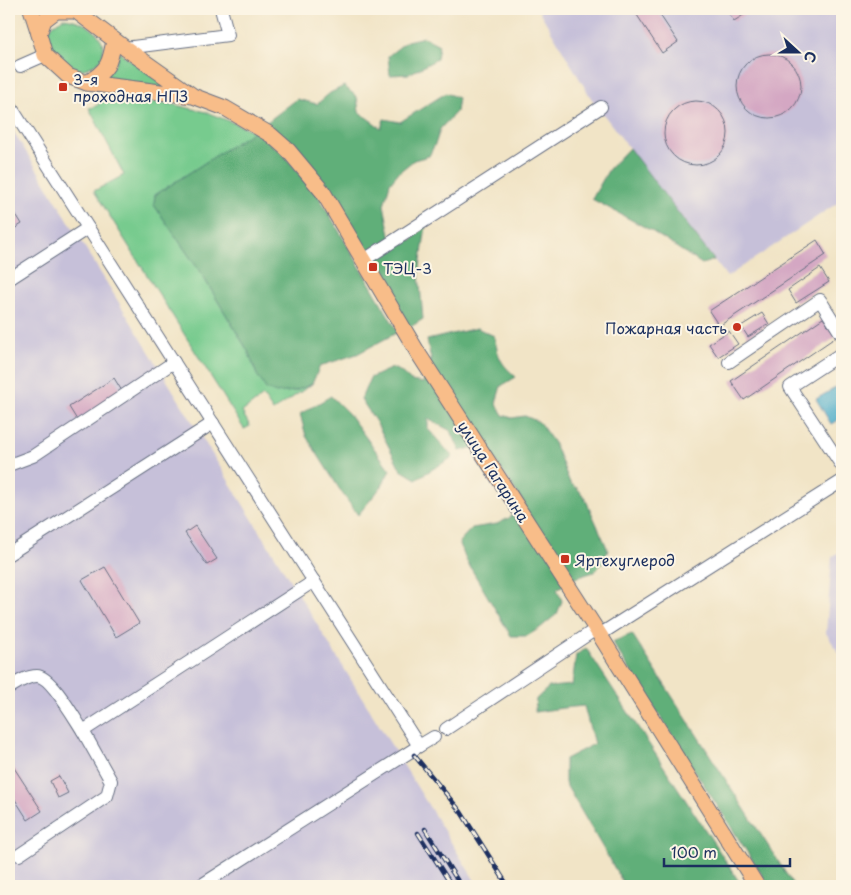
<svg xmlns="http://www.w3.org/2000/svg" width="851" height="895" font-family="'Playpen Sans',sans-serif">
	<rect width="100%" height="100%" fill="#fcf5e5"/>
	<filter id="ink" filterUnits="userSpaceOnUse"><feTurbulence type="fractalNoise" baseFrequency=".02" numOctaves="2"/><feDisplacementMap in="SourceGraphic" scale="10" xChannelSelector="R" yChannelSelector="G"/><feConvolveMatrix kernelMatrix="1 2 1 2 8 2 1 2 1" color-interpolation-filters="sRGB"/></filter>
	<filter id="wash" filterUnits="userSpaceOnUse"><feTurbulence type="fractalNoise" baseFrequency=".0096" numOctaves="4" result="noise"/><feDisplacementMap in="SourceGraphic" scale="20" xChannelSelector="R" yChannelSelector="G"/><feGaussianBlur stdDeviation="1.12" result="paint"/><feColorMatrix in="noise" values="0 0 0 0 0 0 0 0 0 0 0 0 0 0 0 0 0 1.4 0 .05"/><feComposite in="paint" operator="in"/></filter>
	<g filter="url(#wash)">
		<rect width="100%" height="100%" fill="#f1e4c6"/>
		<g fill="#c6c0d9">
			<polygon points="538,9 842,9 842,200 727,277 591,98"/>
			<polygon points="9,124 478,886 9,886"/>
			<polygon points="842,550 842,658 826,633 832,557"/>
		</g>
		<g fill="#77cb8e" stroke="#497d76">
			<path d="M63,18C80,19 106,32 103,52C103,56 102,59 98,62C90,69 75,73 66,67C55,60 42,40 51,27C54,23 60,21 63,18Z"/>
			<path d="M118,51L170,89L103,78C111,69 119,63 118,51Z"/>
			<path d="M103,97L171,104L206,112L254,131L155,195L154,205L201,273L248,351L257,375L295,391L312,384L273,411L263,396L242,412L250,426L244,429L94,191L124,175L89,108C97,107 100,104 103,97Z"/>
		</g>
		<g fill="#61af79" stroke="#3e6f6c">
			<polygon points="424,37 439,45 437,59 409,74 390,75 388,56 407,41"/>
			<polygon points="344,86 357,97 359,112 381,128 384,119 400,122 446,93 458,98 456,112 440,129 436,142 429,156 414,160 398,173 390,183 384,205 391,240 411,240 426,226 419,274 423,319 409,328 327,187 262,126 297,99 317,104 330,93"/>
			<polygon points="254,131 279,150 315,190 398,332 357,354 320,366 312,384 295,391 276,393 266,389 257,375 248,351 201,273 154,205 155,195"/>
			<polygon points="629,148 714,260 702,264 650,230 592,199 609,169"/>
			<path d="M477,328L494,336C499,358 499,362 516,377L501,386L496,403L503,415L512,418L525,416L539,422L554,443L570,483L578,489L585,498L608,550L603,563L594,572L575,578L557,589L562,601L557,614L540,628L527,636H511L466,560L459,542L472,528L497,524L509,518L525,505L485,444L460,451L451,431L428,419V429L453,457L416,479L401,470L376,422L361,399L370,378L392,368L400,371L411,381L423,383L431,359L427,340Z"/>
			<polygon points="331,396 348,413 390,470 382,486 358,515 342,493 306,436 300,414"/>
			<polygon points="632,634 794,886 769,886 612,642"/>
			<polygon points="586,648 742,886 625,886 565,783 565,759 594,744 584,706 563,708 535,712 536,699 549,687 572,685 576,655"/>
		</g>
		<polygon fill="#4aabc9" stroke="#326d94" points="842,384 842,418 831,424 816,399"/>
		<g id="blocks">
			<g fill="#d4a7c3">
				<polygon points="633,9 656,9 678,42 662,53"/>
				<polygon points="726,9 753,9 734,21"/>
				<circle cx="769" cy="86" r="32"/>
				<circle cx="696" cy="133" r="32"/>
				<polygon points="9,203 22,224 9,232"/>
				<polygon points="817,240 826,255 719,326 709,311"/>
				<polygon points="820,268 829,282 796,303 788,290"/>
				<polygon points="762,313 769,324 748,337 741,326"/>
				<polygon points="823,318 836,337 744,400 731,381"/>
				<polygon points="729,331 738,344 718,357 709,344"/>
				<polygon points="114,378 122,391 77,420 69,407"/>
				<polygon points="195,526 217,559 207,565 185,533"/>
				<polygon points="105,567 139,623 116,637 82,580"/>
				<polygon points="9,760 42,811 28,820 9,790"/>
				<polygon points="59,776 68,793 58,798 50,781"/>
			</g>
		</g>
	</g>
	<g filter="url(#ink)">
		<use href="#blocks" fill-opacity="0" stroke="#666e82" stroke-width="1"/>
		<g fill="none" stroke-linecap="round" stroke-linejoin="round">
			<defs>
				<g id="minor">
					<polyline points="125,48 228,35 221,9"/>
					<polyline points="20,66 45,55"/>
					<polyline points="9,104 419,746 200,886"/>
					<polyline points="364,260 601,107"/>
					<polyline points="9,279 88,228"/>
					<polyline points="842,353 790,387 842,466"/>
					<polyline points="729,362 820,300 842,335"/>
					<polyline points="9,465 33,456 174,362"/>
					<polyline points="9,554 213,423"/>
					<polyline points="599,635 842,481"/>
					<path d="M9,688C17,683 26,676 37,676C51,676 75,719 83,731"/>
					<polyline points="446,729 596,629"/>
					<polyline points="419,746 434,737"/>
					<polyline points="19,855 107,796 111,781 83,731 314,581"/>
				</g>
				<g id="major">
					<polyline points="31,9 39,34"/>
					<path d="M87,83C108,70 110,64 114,40"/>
					<polyline points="193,96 125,48 76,11 56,11 44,20 39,34 45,55 68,76 87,83 193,96 225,108 271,135 288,150 323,192 418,353 596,629 757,886"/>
				</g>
			</defs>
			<use href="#minor" stroke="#666e82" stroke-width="14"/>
			<use href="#major" stroke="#666e82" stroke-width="17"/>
			<use href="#minor" stroke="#fff" stroke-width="12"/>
			<use href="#major" stroke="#f8bd89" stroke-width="15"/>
			<defs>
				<g id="rail">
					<polyline points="414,755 461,812 508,886"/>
					<polyline points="425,829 461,886"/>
					<polyline points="418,833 452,886"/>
				</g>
			</defs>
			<use href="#rail" stroke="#1b2f5e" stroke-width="4.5"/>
			<use href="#rail" stroke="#fcf5e5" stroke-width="2.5" stroke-dasharray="8" stroke-linecap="butt"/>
		</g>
	</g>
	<g fill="#c8321e" stroke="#fcf5e5" stroke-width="2">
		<rect x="58" y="82" width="10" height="10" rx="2.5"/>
		<rect x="368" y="262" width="10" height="10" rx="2.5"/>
		<circle cx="737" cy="327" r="5"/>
		<rect x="560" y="554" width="10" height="10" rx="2.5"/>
	</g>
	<g text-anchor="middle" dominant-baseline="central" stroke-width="4" stroke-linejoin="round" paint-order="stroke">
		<g font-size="15" fill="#1b2f5e" stroke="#fcf5e5" text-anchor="start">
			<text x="73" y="78">3-я<tspan x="73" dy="17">проходная НПЗ</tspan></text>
			<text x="383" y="267">ТЭЦ-3</text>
			<text x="727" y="327" text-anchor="end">Пожарная часть</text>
			<text x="575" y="559">Яртехуглерод</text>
		</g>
		<g font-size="15" fill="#1b2f5e" stroke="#fcf5e5">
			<text transform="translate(494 471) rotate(57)">улица Гагарина</text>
		</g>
	</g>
	<rect width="851" height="895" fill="none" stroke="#fcf5e5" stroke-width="30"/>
	<g transform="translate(798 52) rotate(111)" stroke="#fcf5e5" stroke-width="4" paint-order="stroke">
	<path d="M0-4L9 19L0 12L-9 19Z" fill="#1b2f5e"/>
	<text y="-8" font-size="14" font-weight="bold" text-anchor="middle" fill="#1b2f5e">С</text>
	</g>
	<path d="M664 858v8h126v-8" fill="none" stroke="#1b2f5e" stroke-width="2.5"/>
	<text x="671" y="858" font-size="15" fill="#1b2f5e" stroke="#fcf5e5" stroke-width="4" paint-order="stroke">100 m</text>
</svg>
